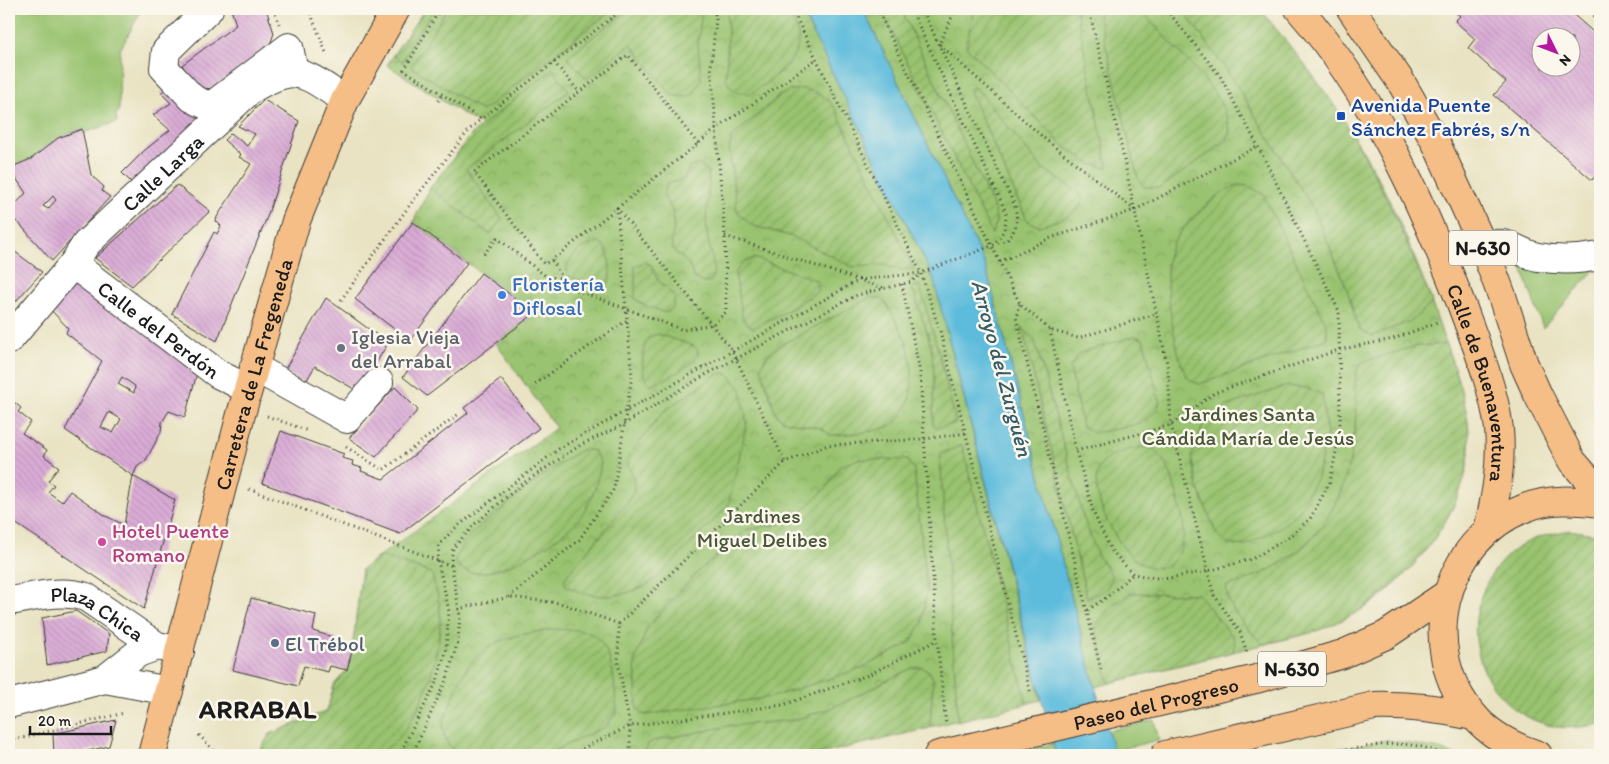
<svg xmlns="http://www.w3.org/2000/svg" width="1609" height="764" font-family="Itim,sans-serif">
	<defs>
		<pattern id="park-crowns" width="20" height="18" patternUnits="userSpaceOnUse" patternTransform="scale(1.25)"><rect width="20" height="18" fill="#99c36f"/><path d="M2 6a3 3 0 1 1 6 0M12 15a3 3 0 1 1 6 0" fill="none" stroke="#83a760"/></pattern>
		<pattern id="garden-furrows" width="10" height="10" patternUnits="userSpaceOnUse" patternTransform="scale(1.25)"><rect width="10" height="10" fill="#99c36f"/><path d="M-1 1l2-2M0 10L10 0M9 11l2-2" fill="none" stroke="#83a760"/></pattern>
		<pattern id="building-back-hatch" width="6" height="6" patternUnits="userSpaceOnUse" patternTransform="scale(1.25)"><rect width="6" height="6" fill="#daacd6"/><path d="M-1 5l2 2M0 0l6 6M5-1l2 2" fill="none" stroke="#ba93b7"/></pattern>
	</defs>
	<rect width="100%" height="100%" fill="#fbf7ec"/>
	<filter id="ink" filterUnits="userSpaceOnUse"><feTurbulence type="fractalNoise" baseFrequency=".02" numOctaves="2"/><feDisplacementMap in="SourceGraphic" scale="10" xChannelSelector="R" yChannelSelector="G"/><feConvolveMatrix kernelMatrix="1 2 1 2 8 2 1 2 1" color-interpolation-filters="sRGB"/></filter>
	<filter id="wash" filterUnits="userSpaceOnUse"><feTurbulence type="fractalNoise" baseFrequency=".0096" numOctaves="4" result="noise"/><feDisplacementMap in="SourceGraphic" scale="20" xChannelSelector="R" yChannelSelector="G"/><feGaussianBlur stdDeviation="1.12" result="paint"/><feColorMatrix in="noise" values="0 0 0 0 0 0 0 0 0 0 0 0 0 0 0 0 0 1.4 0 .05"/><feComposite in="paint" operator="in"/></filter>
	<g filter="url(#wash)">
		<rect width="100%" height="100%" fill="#e9e3c3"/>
		<g fill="#99c36f" stroke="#5a7046">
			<polygon points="9,9 142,9 120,50 119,112 116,113 117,122 83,133 82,129 58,138 31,159 9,168"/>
			<polygon points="1520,262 1596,268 1543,328"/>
			<polygon points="1154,720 1159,740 1094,755 1005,755"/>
		</g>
		<g fill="url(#park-crowns)" stroke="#5a7046">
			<polygon points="425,9 801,9 933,277 1041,700 815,755 259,755 270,734 327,711 334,685 347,670 352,651 362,569 556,428 496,343 534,313 413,222 430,188 474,132 482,126 387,65"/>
			<path d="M863,9H1260C1292,50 1325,91 1353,135C1393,197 1421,270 1444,339C1456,374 1470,412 1469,449C1469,502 1411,580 1366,607C1325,632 1278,641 1232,652C1186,663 1140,675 1095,687L985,264Z"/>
			<polygon points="1387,740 1440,749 1454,755 1301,755"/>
		</g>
		<g fill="url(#garden-furrows)" stroke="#5a7046">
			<polygon points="425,9 434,9 410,46 403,62 393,55"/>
			<polygon points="447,9 613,9 482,111 411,67"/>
			<polygon points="629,9 702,9 698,44 701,80 693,94 686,97 671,95 631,44 587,79 567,57"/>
			<path d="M726,9H787C790,15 795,23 797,30C806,59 771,78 752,93C740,95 732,92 726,80L728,31Z"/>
			<polygon points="881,9 901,9 995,210 996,222 992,234"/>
			<polygon points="974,9 1076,9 1108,168 1091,164 1065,147 966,47"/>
			<path d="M1097,9H1141C1165,43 1230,91 1230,134L1225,142L1160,188L1144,187L1138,178Z"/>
			<path d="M1182,9H1260C1292,49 1329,92 1354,137C1384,189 1407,243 1431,298L1432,303L1411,321L1372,336L1359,329L1346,286L1314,210L1226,69Z"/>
			<polygon points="553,69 569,91 466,169 502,219 490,234 430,188 474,132"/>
			<path d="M973,87L978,90L1041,167L1075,190L1083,198C1081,215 1053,222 1039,226L1030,223L1026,218L969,90Z"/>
			<path d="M801,89C817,91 828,97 836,110L914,269L902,270L883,265L853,267L793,237L751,225L737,211L729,148L732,137L777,98L788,91Z"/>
			<path d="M698,164L708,171C711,189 704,213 707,234C709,248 718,269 711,281L704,283L694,278L688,263L673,250L671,240L674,229L672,210L663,195L667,184L683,179L690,167Z"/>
			<path d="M1238,185L1249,186L1263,194L1327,326V339L1200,384C1194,383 1191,381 1187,376C1175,357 1162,276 1169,253C1176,229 1215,193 1238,185Z"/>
			<path d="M600,243C611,250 611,270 609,283L602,290L569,276L566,269C571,254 584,244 600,243Z"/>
			<polygon points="754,258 818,281 818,291 792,308 753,328 743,320 735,273 743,262"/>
			<path d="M645,262L651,265L658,280L675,297L673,308L665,313C655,308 641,306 635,299V266Z"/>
			<polygon points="920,286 939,353 956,423 937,428 933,425 934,374 931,345 912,287"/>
			<path d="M871,297L881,299L886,303C893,316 902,330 907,344C915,370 917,414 887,427C873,432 845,435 830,435L821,428L784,421L776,414L761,368L766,356L775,348Z"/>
			<path d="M1022,327L1035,341L1083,516L1098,556L1113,577C1108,590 1100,593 1087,598Z"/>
			<path d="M658,334L694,346L698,350V356C693,365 659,384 649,384C640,376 641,346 649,337Z"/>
			<path d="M1135,336L1143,339L1160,402C1153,428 1115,428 1093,433L1082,426L1070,367L1080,353Z"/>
			<path d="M1446,344C1457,376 1472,416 1469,451C1464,522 1394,600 1329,626C1309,635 1285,639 1263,644C1251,632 1222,604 1227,586C1317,561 1353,500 1356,409C1356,396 1352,371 1362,362L1417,346Z"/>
			<path d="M724,373L729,375L741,389L747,423L728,506L656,579C628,598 597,602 566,586L564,580L568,574L629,501L634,489L633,477L628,465L629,456L663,412L716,375Z"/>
			<polygon points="1287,386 1306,388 1322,394 1327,435 1317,477 1299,512 1279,528 1245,546 1227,544 1216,533 1198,488 1192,456 1203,425 1227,406"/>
			<polygon points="962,445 1027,704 958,721 940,454"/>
			<path d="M1142,447L1152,448C1173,465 1176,492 1182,516C1189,547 1173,583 1137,561C1117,548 1084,487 1101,465C1111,452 1128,450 1142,447Z"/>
			<path d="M584,449L594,451L601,463C597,486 591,506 575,523C558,541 472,598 455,560C464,536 485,522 504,507C530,486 554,464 584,449Z"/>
			<polygon points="859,459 907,460 914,469 927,590 922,623 910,643 862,668 772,697 644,715 637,709 635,660 647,629 660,612 701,569 733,543 745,530 782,523 804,510 826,488 840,466"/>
			<path d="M1570,530L1600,535V724C1583,727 1565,730 1548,725C1467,703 1450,597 1517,548C1532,537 1551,534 1570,530Z"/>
			<path d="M381,556L432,573C435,586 439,598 440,611C443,652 419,736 377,754C371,757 290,756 279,755C273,755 266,752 260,750L270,734L327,711L334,685L347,670L352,651L362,569Z"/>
			<polygon points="1130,593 1198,594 1232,636 1235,642 1233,652 1109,683 1095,626 1111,607"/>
			<path d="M556,629C565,630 578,629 587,632C615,641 614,687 617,711L605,727L545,755H459C449,749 442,735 443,723C444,717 448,710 450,705C458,685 463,667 481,653C502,635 530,633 556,629Z"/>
			<polygon points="922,667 930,672 933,679 930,728 815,755 644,755 648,744 653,741 729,726 794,720 832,708 912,668"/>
		</g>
		<polygon fill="#5dbcdc" stroke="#3c6c7c" points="801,9 863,9 985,264 1095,687 1115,755 1056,755 933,277"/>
		<g id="blocks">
			<g fill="url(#building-back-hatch)" fill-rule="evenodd">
				<polygon points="231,9 266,9 274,33 270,45 212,89 197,87 182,65 236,25"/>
				<path d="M1452,9H1567L1600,38V170L1592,180L1494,95L1506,82L1468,48L1475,39L1455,21L1460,16ZM1542,38H1572V68H1542Z"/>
				<polygon points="170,84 204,115 134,185 122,173 145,150 170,130 153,115 171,103 161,93"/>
				<polygon points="264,100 299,121 267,217 217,341 172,314 214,232 217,234 221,226 216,221 217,217 251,164 239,157 241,155 224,140 231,133 247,146 255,134 238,126"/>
				<path d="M82,129L91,175L104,187L102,191L110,197L52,261L17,221L9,226V206L11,209L26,193L9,168L31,159L58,138ZM53,196L56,200L48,209L43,206Z"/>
				<polygon points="177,185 210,211 132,286 95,258"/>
				<polygon points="413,222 467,263 410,341 355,299"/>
				<polygon points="10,248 42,272 9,309 9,250"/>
				<polygon points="481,273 535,313 427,396 403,377"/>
				<path d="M73,279L197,373L185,417L169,411L162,422L161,432L146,460L137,467L133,476L65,430L102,361L66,333L68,328L49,308ZM122,377L135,386L134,393L118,384ZM109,412L121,419L113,433L101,427Z"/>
				<polygon points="326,298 388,343 359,392 315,366 305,383 284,371"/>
				<polygon points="501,379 539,428 400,534 262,483 281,431 344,454 342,458 353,461 352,465 362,468 361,471 383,479 468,413 464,408"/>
				<polygon points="395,387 418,410 376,457 349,438"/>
				<polygon points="9,398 21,408 18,412 31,422 22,433 47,450 44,456 59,467 48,481 54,485 48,492 62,502 70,491 106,516 124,525 133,476 175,500 144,609 9,519"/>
				<polygon points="251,598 316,615 313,631 336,638 334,646 352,651 347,670 330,666 328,672 304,666 298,686 233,670"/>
				<polygon points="76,611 109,634 107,651 47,665 42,618"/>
				<polygon points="116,720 109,746 71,755 54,755 53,734"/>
			</g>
		</g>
	</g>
	<g filter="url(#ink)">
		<use href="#blocks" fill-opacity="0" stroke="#3b3a35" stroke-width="1"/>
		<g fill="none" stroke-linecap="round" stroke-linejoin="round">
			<defs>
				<g id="minor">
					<polyline points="209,9 166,51 164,68 192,98 210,107 289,47 294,72"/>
					<path d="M1484,248C1507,236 1516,253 1538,257C1560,261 1579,260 1600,256"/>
					<path id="s1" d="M73,264L218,374L248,389"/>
					<path id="s2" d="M9,340L73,264L86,244L250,90C297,62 302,72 345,100"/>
					<polyline points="254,367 347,419 379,382"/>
					<path id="s3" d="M9,601C35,597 60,589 86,597L157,646L180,651"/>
					<polyline points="105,679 169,691"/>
					<polyline points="9,704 105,679 138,653 157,646"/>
				</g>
				<g id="major">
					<path id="s4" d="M152,755L240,418L296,221L345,100L396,9"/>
				</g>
				<g id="highway">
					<path id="s5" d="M1299,9C1374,96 1421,200 1462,306C1476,344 1494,389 1499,429C1502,464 1496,496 1488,530"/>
					<polyline points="1351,9 1401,82 1436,143 1484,248 1502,296 1524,364 1538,395 1572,461 1600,493"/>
					<path id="s6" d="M938,755L1256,679L1343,654L1386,635L1447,594"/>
					<path d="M1165,755L1374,706C1409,705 1440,709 1474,716"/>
					<path d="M1538,755C1514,747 1491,736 1474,716C1415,649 1443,540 1525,508C1549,498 1575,500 1600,503"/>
				</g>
			</defs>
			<use href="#minor" stroke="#3b3a35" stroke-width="30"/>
			<use href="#major" stroke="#3b3a35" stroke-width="30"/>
			<use href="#highway" stroke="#3b3a35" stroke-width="30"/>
			<g stroke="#3b3a35" stroke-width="3" stroke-dasharray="1 4" stroke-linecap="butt">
				<polyline points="274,9 279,24"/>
				<polyline points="309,9 327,55"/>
				<polyline points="440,9 404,70 481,119 623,9"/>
				<polyline points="714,9 716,19 711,66 725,236 726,312 713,324 683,330 568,287 552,260 715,130 815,60"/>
				<polyline points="792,9 921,273 940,331 1030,691"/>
				<polyline points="877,9 1020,304 1050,330 1078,338 1156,314"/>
				<path d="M911,9L1006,212C1006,227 1004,234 993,244"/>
				<polyline points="956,9 939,44 1046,140 1135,210"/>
				<polyline points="1089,9 1120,141 1168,368 1171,425 1214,595 1240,632 1247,653"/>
				<polyline points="1586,9 1600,21"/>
				<polyline points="9,14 21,9"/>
				<polyline points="554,62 579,92"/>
				<polyline points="438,101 442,94"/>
				<polyline points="725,236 884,288"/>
				<polyline points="484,254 497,238 547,277 562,278"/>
				<polyline points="552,260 544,264 474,172 628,55 698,144"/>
				<polyline points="1000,262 1048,239 1135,210 1258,146"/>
				<polyline points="902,284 920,373 937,639 946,726"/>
				<polyline points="341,300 412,202 469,130 481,119"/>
				<polyline points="1020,304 1016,317 1101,670"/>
				<polyline points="1050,330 1076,451 1094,514 1111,550 1133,574 1163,579 1208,571 1252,559 1289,537 1310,519 1330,482 1340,431 1339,311 1258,146 1220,76 1166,9"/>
				<polyline points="535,384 627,320"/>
				<polyline points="267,416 308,431"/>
				<polyline points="346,447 383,470 460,413"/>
				<polyline points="1076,451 1171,425 1214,393 1338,350 1393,339 1438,322"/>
				<polyline points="249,489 452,566"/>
				<polyline points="509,597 579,540 614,489 632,376 617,208 732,350 785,462"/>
				<polyline points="458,609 509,597 560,603 619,624 618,662 630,726 630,755"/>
				<polyline points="1088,610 1107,597 1133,574"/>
				<polyline points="619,624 785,462 828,445 925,439 966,433"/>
				<polyline points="199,735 218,755"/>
				<polyline points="9,741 124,713"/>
				<polyline points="414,752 420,755"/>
				<path d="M399,755L437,681L446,649L449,611L438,561L439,545L454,529L560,448L859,280L921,273L1007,240C1017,229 1018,221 1015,206L922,9"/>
				<polyline points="412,755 447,678 458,641 460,617 451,561 453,548 476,523 522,484 582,444 619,427 705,375 857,295 911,282 921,274"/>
				<polyline points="569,755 630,726 783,705 868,675 937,640"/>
				<path d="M1327,755C1365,746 1407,736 1444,755"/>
			</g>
			<use href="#minor" stroke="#fff" stroke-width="28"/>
			<use href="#major" stroke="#f6be87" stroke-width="28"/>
			<use href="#highway" stroke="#f6be87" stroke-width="28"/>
		</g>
	</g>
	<rect fill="#1a4fb4" stroke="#fbf7ec" stroke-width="2" x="1336" y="111" width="10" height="10" rx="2.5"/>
	<circle fill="#3f7fe0" stroke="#fbf7ec" stroke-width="2" cx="502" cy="295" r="5"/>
	<circle fill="#6b7280" stroke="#fbf7ec" stroke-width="2" cx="341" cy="348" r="5"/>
	<circle fill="#d1479c" stroke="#fbf7ec" stroke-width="2" cx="102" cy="542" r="5"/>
	<circle fill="#5c6f8a" stroke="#fbf7ec" stroke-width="2" cx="275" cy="643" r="5"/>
	<g text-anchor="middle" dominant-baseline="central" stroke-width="5" stroke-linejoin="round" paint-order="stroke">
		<g fill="#fbf7ec" stroke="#5f5e5a" stroke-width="1">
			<rect x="1449" y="230.5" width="68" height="35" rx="4"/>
			<rect x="1258" y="651.5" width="68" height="35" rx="4"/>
		</g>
		<g font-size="20" font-weight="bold" fill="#1c1c1c">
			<text x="1483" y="248">N-630</text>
			<text x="1292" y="669">N-630</text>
		</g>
		<g font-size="21" fill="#164399" stroke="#fbf7ec" text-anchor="start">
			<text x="1351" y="104">Avenida Puente<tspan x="1351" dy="24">Sánchez Fabrés, s/n</tspan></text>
		</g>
		<g font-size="21" fill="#1c1c1c" stroke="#fbf7ec">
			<text stroke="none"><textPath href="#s2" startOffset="228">Calle Larga</textPath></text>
			<text stroke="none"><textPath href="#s1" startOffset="108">Calle del Perdón</textPath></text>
			<text stroke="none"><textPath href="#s4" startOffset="394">Carretera de La Fregeneda</textPath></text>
			<text stroke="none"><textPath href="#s5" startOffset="420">Calle de Buenaventura</textPath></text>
			<text stroke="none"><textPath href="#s3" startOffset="94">Plaza Chica</textPath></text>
			<text stroke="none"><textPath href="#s6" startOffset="224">Paseo del Progreso</textPath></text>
		</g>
		<g font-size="21" fill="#366cbe" stroke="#fbf7ec" text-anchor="start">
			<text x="512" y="283">Floristería<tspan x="512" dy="24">Diflosal</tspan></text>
		</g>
		<g font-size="21" fill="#5b616d" stroke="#fbf7ec" text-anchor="start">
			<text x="351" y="336">Iglesia Vieja<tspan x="351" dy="24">del Arrabal</tspan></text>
		</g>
		<g font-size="21" fill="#485639" stroke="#fbf7ec">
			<text x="1248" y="413">Jardines Santa<tspan x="1248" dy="24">Cándida María de Jesús</tspan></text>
			<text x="762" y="515">Jardines<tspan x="762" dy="24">Miguel Delibes</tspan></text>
		</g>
		<g font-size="21" fill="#b23c85" stroke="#fbf7ec" text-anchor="start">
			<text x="112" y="530">Hotel Puente<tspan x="112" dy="24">Romano</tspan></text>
		</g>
		<g font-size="21" fill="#4e5e75" stroke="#fbf7ec" text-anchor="start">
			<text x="285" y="643">El Trébol</text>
		</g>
		<g font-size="22" font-style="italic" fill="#365c69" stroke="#fbf7ec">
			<text transform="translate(1002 368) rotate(75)">Arroyo del Zurguén</text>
		</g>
		<g font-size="26" font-weight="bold" letter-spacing="1" fill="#1c1c1c" stroke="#fbf7ec">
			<text x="258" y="709">ARRABAL</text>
		</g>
	</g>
	<rect width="1609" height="764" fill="none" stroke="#fbf7ec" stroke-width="30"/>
	<g transform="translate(1556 52) rotate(132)"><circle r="24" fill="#fbf7ec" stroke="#a29f99"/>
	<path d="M0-4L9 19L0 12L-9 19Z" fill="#b5179e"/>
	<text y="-8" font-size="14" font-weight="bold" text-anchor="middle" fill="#1c1c1c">N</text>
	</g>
	<path d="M30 726v8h81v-8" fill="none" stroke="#1c1c1c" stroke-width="2.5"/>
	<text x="38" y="726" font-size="15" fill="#1c1c1c" stroke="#fbf7ec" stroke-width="4" paint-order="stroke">20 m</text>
</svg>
